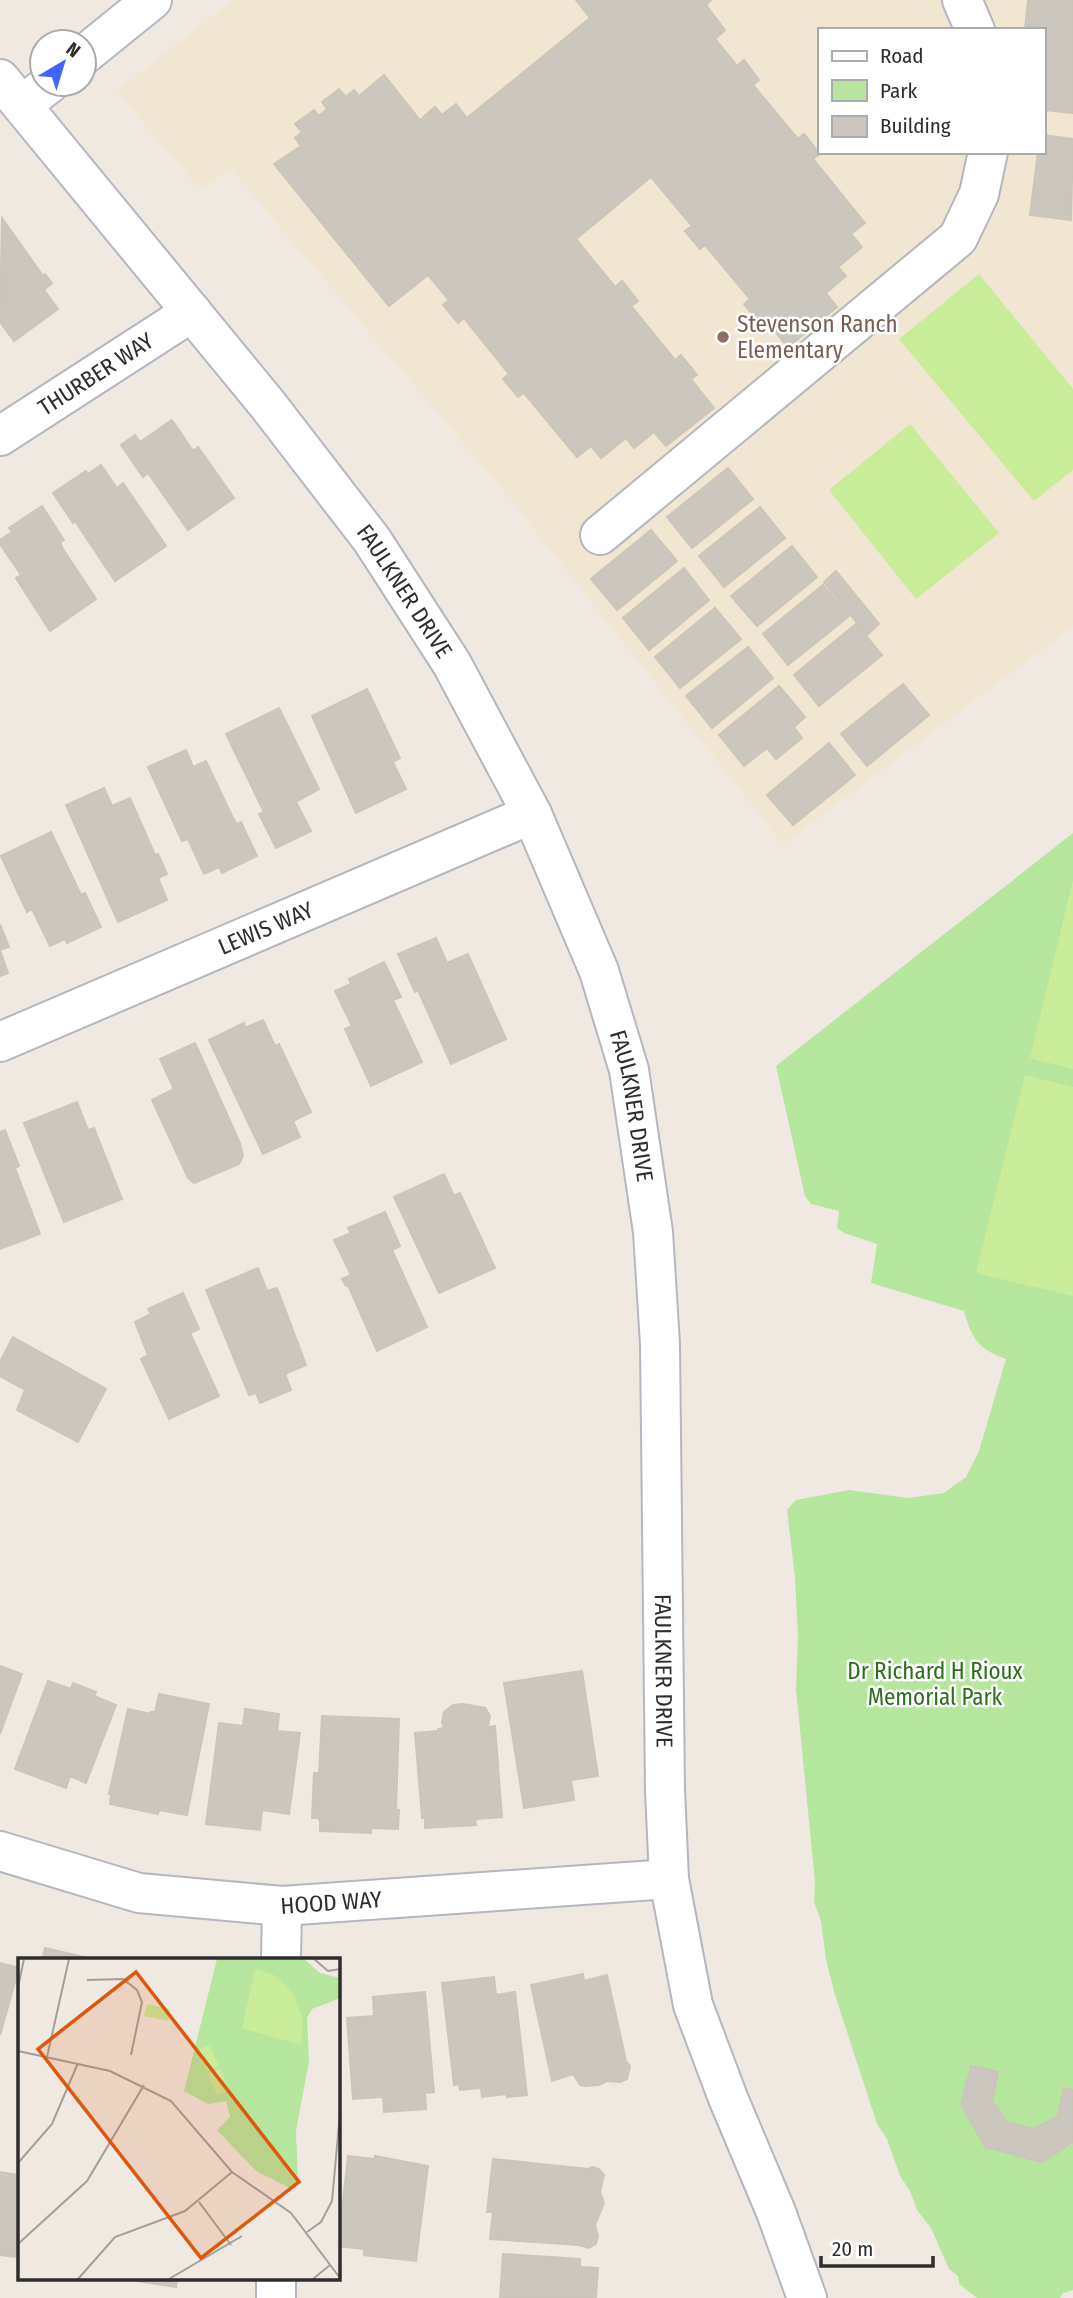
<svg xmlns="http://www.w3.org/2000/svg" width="1073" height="2298" font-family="'Fira Sans Condensed',sans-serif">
	<rect width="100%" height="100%" fill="#efe9e1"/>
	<path fill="#f0e6d1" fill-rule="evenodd" d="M233,0H1073V626L783,844L500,486L231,169L200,189L117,91ZM819,30H1043V152H819Z"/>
	<path fill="#b6e59e" d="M1073,833V2290L1063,2293L1060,2298H977L959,2284L958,2276L949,2269L931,2228L917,2210L910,2191L900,2176L887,2139L877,2124L835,1995L826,1960L821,1921L814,1902L815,1882L796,1689L798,1635L795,1578L787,1510L796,1500L849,1490L908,1498L944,1493L966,1477L979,1451L1006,1359C978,1349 972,1339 964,1311L871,1283L877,1244L844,1233L837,1228L839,1211L811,1204L805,1196L776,1066Z"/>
	<g fill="#c9ec9a">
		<polygon points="979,274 1073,389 1073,470 1034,501 899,339"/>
		<polygon points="910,424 999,533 916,599 829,490"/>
		<polygon points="1073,880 1073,1069 1030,1058"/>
		<polygon points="1025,1075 1073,1087 1073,1296 976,1273"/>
	</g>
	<g fill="#cbc7bf" stroke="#cbc5ba" stroke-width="2">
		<polygon points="576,0 711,0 706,5 725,30 715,39 737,66 744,60 759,80 753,85 798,139 804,134 820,154 813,159 865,223 851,234 862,247 838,267 846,276 826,293 837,307 788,347 765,319 760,323 744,304 750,299 705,245 700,249 685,231 692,226 651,177 576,239 615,287 622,281 638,301 631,306 675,360 681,355 697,375 691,379 714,408 666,446 654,432 634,448 626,438 601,458 591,446 577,457 524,393 518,397 503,379 509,374 464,318 458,323 443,305 449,300 428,275 389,306 274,164 301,146 295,138 302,132 295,124 314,110 319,116 327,109 322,102 339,89 346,97 354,90 359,96 384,75 420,120 435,107 442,115 456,104 467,118 590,18"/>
		<polygon points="1028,0 1073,0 1073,113 1045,110 1048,75 1043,75 1043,30 1025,30"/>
		<polygon points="1043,135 1073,139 1071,220 1030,215 1038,152 1043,152"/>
		<polygon points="2,218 43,276 45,274 52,283 44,290 58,309 14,341 0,322"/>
		<polygon points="172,420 193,451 198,447 234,498 188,530 148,473 143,477 121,445 135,435 140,442"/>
		<polygon points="101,465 117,488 123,483 166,546 115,581 75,521 73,523 53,493 86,471 88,474"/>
		<polygon points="728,468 753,499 692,548 667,517"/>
		<polygon points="42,506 64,540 60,542 63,549 96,599 50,631 16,578 21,575 0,544 0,540 12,532 9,528"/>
		<polygon points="760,507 785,538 724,587 699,556"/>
		<polygon points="651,530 677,561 617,610 591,579"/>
		<polygon points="792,546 817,577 757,626 731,596"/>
		<polygon points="684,568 709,600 649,650 623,618"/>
		<polygon points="836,571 879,624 867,635 824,582"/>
		<polygon points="823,585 849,616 788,665 763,634"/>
		<polygon points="715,608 741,639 680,688 655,657"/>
		<polygon points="856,624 882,655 819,706 794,675"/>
		<polygon points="748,647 773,678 712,728 686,696"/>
		<polygon points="903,684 929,715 867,766 841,734"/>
		<polygon points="779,686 805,717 794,727 802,738 776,759 767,748 744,766 719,735"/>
		<polygon points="367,689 400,758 393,762 406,789 356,813 312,716"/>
		<polygon points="279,708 319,789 296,802 311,831 276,848 259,814 264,812 226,734"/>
		<polygon points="829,743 855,775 793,825 767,795"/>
		<polygon points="186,750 193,767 206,761 232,816 237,824 241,822 257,856 222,873 219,867 204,874 188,839 182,841 148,767"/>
		<polygon points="104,788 112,806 130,798 155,855 158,854 167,874 158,878 167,900 118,922 66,805"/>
		<polygon points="51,832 81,895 85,893 101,927 67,943 65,939 50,946 32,909 27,912 1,856"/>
		<polygon points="0,924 9,947 0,950"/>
		<polygon points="436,938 447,963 468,954 506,1039 451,1064 418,990 415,992 398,954"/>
		<polygon points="0,950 8,973 0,976"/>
		<polygon points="384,962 401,997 393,1000 422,1062 371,1086 345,1029 352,1026 335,991 351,984 349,979"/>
		<polygon points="263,1020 275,1046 279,1044 311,1112 293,1121 300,1137 263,1154 209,1040 244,1023 245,1028"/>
		<polygon points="195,1043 240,1143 243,1156 239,1164 194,1183 188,1178 152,1100 174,1089 160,1059"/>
		<polygon points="77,1102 88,1130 94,1128 122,1199 64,1222 24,1123"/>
		<polygon points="5,1130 19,1166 15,1168 40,1234 0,1249 0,1132"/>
		<polygon points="444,1174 454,1196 460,1193 495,1268 439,1293 394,1197"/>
		<polygon points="385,1212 400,1246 392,1250 427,1327 377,1351 348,1285 346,1286 342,1279 351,1275 334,1240 351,1233 348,1228"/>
		<polygon points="258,1268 267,1291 277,1288 306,1365 285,1374 291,1390 260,1403 256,1393 249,1395 206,1290"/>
		<polygon points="183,1293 199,1329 190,1333 219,1396 169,1419 141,1359 148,1355 135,1322 151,1314 148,1309"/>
		<polygon points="13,1337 106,1389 78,1442 17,1410 25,1390 0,1376 0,1362"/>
		<polygon points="0,1666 22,1674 0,1734"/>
		<polygon points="582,1671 598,1776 571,1780 574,1800 524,1808 504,1683"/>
		<polygon points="48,1681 71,1689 73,1683 96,1692 94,1696 116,1705 86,1783 70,1776 66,1788 15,1769"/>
		<polygon points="159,1694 209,1704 187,1815 159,1810 158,1814 110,1804 111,1794 109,1794 128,1709 151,1714 151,1712 155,1712"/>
		<polygon points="463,1704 485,1708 490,1716 488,1727 495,1726 502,1817 475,1819 476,1825 425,1828 425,1818 422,1818 415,1733 438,1731 438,1729 444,1728 442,1722 444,1712 453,1705"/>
		<polygon points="245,1709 279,1714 277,1731 300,1733 289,1814 262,1810 260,1830 206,1824 219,1723 243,1726"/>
		<polygon points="322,1716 399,1719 396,1810 399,1810 398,1829 371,1828 371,1833 320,1831 320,1821 318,1818 312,1818 314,1773 319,1773"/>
		<polygon points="45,1948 97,1960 42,1960"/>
		<polygon points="0,1963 19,1968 0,2035"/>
		<polygon points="583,1974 584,1981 607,1975 626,2061 630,2066 627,2079 620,2082 607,2081 599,2085 584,2086 580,2085 573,2074 552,2081 531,1985"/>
		<polygon points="494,1977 496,1995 515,1992 527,2095 507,2097 506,2094 482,2097 481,2088 460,2090 459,2084 454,2085 442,1983"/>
		<polygon points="425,1992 434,2092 425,2093 426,2109 384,2112 383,2097 353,2099 347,2018 374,2016 373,1997"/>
		<polygon points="971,2066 998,2072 992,2101 1008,2123 1034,2129 1058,2116 1064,2088 1073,2090 1073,2142 1042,2162 985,2147 961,2104"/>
		<polygon points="348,2156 375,2159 375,2156 428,2166 416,2261 364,2255 364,2249 338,2246"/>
		<polygon points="493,2159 588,2169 592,2167 599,2169 604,2175 600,2192 604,2203 595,2225 598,2236 596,2244 588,2248 579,2245 490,2239 493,2212 487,2212"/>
		<polygon points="0,2172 19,2175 19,2234 15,2257 0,2255"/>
		<polygon points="503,2254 580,2259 580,2267 598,2268 596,2298 500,2298"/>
		<polygon points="123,2279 177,2279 176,2287"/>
	</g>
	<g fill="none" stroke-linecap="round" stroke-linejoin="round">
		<defs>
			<g id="minor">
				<polyline points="962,0 975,30"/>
				<polyline points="84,55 152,0"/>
				<path id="s1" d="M0,79L268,405L372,540L452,664L532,814L599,971L629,1070L653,1232L660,1344L665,1790L669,1879L693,2005L728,2098L776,2212L807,2298"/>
				<polyline points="22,105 49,84"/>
				<path id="s2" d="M0,436L192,312"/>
				<polyline points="600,535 958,238 979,194 988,152"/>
				<path id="s3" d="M0,1042L532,814"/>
				<path id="s4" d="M0,1851L139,1893L282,1906L669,1879"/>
				<polyline points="281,1960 282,1906"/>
				<polyline points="276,2298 276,2279"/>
			</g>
		</defs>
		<use href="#minor" stroke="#b4b7c1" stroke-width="42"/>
		<use href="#minor" stroke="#fff" stroke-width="38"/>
	</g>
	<circle fill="#8d6e63" stroke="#fff" stroke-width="2.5" cx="723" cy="337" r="7"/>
	<g text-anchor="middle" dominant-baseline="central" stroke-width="5" stroke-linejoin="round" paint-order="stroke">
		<g font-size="23" fill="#785e54" stroke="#fff" text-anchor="start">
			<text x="737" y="324">Stevenson Ranch<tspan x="737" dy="26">Elementary</tspan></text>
		</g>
		<g font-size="23" fill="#2e2e2e" stroke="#fff">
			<text stroke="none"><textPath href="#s2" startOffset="114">THURBER WAY</textPath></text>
			<text stroke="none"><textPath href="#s1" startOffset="653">FAULKNER DRIVE</textPath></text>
			<text stroke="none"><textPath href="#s3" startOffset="289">LEWIS WAY</textPath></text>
			<text stroke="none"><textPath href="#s1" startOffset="1220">FAULKNER DRIVE</textPath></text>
			<text stroke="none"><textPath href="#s1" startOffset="1787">FAULKNER DRIVE</textPath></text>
			<text stroke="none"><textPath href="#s4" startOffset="338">HOOD WAY</textPath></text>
		</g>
		<g font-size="23" fill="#2c6e1b" stroke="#fff">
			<text x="935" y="1671">Dr Richard H Rioux<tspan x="935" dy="26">Memorial Park</tspan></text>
		</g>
	</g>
	<g transform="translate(18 1958)">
		<rect width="322" height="322" fill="#efe9e1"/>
		<path d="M199,1H286L302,15L322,20V40L294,51L289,60L291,103L278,173L280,223L272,230L238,213L199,172L212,159L208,143L190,146L166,133Z" fill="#b6e59e"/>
		<path d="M237,11L256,17L275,35L285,61L283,87L224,70ZM129,46L152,51L150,63L126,58ZM192,87L201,108L189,114L179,92ZM202,110L211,132L199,137L190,116Z" fill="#c9ec9a"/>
		<path fill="none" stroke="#a29e99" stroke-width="2" d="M296,1L310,13L322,11M69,22L105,21L119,32L124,44L113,97M0,29L6,1M0,93L92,113L153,143L214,214L273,255L322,320M29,99L51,1M0,205L34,166L60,105M181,244L213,287M289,274L303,264L314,243L322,155M0,286L69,223L126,127M60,321L97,279L167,253L214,214M151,321L224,278M295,321L312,307"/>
		<path fill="#df570e" fill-opacity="0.15" stroke="#df570e" stroke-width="3.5" d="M118,14L281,224L183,300L20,91Z"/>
		<rect width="322" height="322" fill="none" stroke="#2e2e2e" stroke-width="3.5"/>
	</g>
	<rect x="818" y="28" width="228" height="126" fill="#ffffff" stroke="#ababab" stroke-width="2"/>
	<rect x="832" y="51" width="35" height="10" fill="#ffffff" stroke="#ababab" stroke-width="2"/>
	<text x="880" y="63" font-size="21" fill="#2e2e2e">Road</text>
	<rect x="832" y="80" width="35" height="21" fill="#b6e59e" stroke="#ababab" stroke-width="2"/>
	<text x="880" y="98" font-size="21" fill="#2e2e2e">Park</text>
	<rect x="832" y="116" width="35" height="21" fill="#cbc7bf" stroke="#ababab" stroke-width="2"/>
	<text x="880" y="133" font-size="21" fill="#2e2e2e">Building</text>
	<g transform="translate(63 63) rotate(38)"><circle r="33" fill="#ffffff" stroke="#ababab" stroke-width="2"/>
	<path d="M0-5L12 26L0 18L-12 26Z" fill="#4264fb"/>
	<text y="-10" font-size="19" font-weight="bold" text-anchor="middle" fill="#2e2e2e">N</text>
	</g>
	<path d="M821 2256v10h112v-10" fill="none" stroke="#2e2e2e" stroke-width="3.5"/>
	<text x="832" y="2256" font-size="21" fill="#2e2e2e" stroke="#ffffff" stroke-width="5" paint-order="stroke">20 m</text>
</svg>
